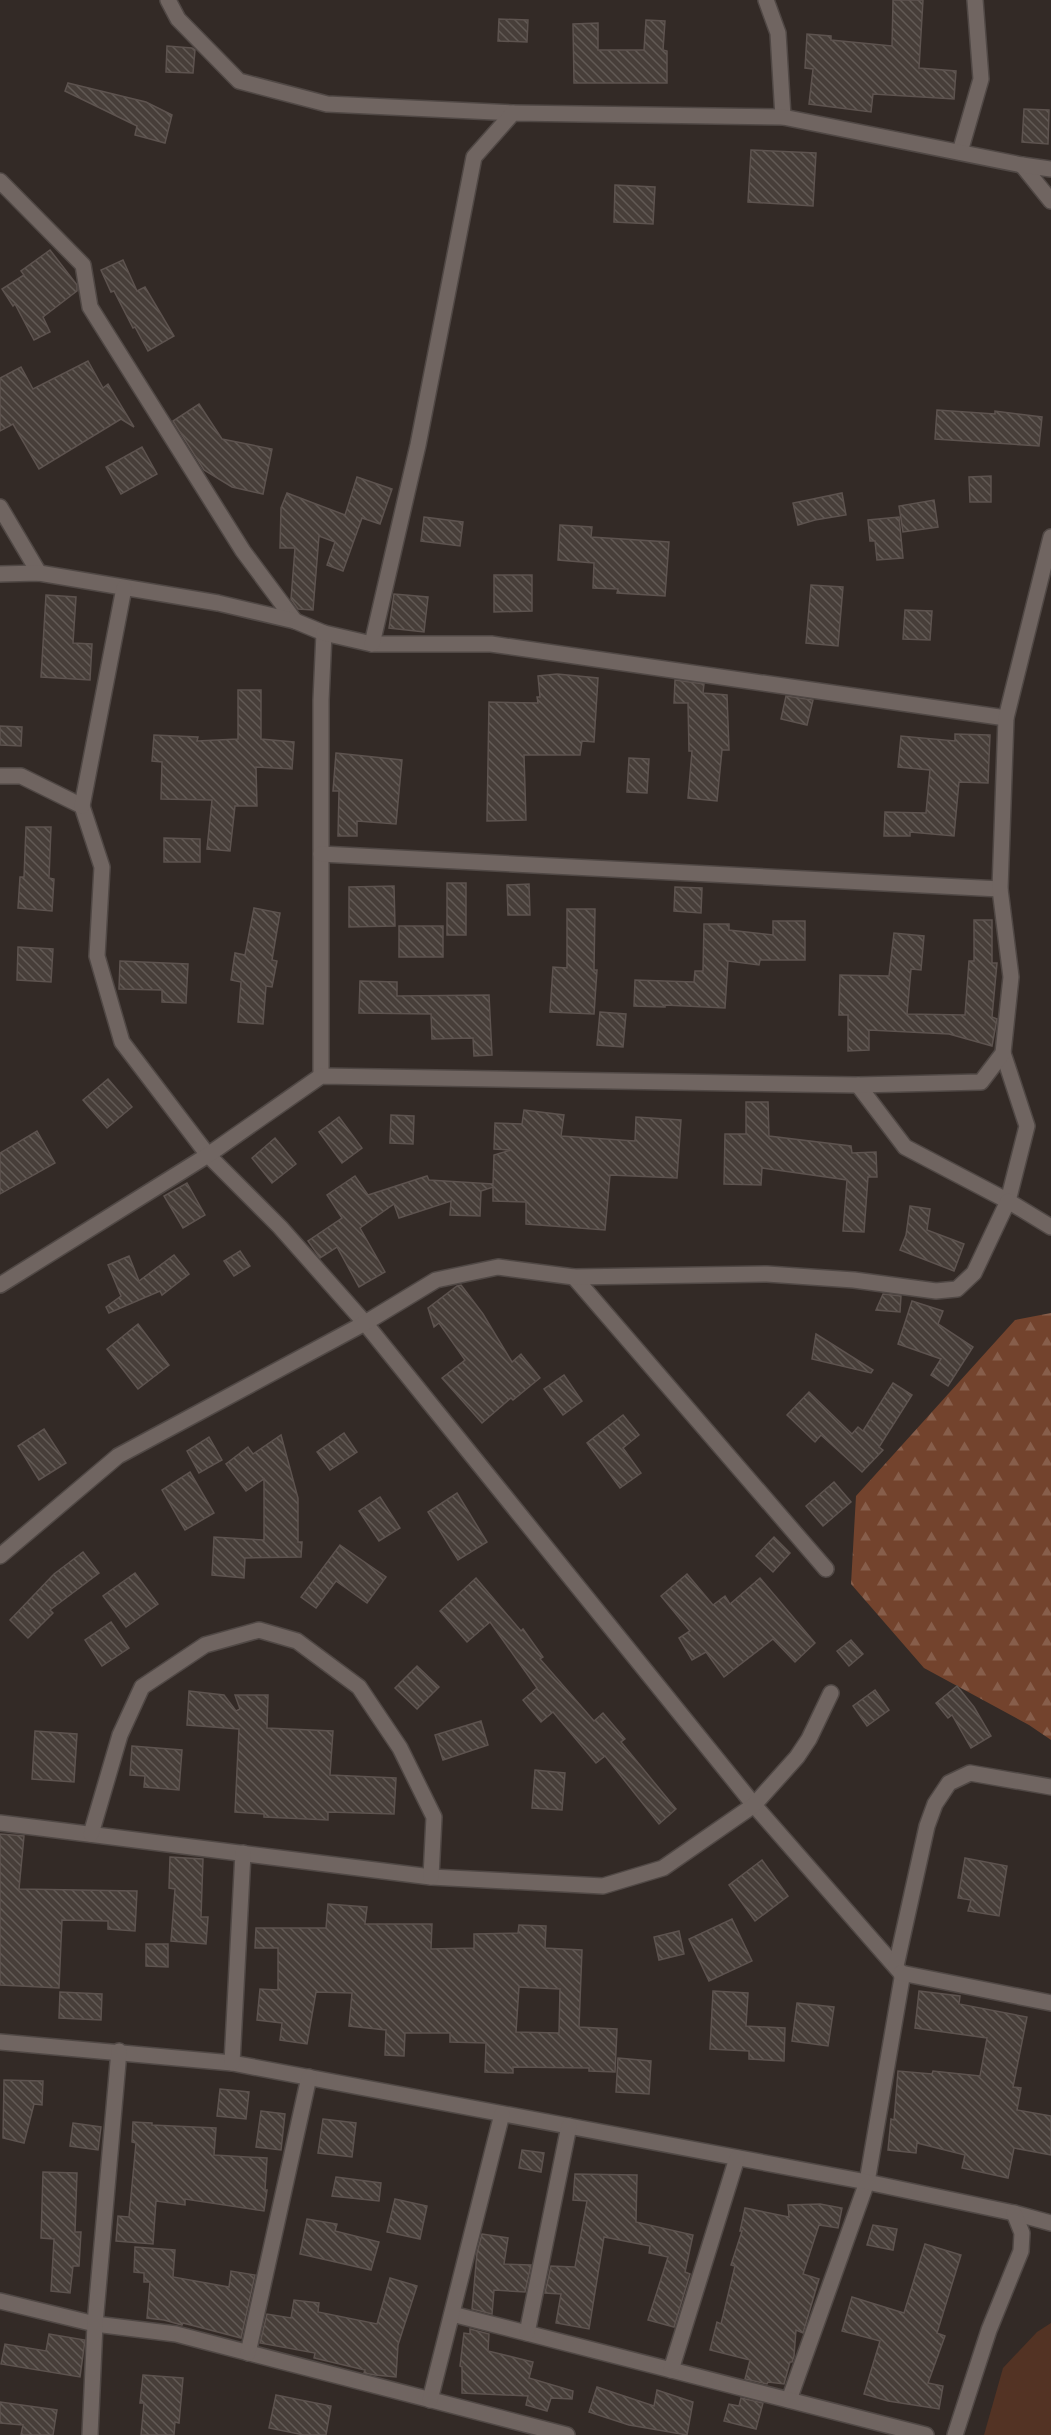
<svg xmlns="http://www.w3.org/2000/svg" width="1051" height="2435" font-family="Mulish,sans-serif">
	<defs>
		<pattern id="forest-firs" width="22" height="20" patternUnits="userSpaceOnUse" patternTransform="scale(1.5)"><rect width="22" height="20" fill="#73432d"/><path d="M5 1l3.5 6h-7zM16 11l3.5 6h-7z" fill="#875e4b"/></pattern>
		<pattern id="building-back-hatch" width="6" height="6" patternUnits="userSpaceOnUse" patternTransform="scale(1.5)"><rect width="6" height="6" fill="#473e39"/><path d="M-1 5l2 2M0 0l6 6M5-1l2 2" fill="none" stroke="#625a55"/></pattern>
	</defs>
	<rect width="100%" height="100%" fill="#332a26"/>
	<polygon fill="url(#forest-firs)" points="1051,1313 1051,1740 1029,1725 924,1668 851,1584 856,1496 1015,1320"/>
	<polygon fill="#533324" points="1051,2323 1051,2435 984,2435 1003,2368 1037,2332"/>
	<g fill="url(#building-back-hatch)" stroke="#5d534f" stroke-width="1.5" fill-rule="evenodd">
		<polygon points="893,0 923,0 919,68 956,71 954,99 873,94 871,112 809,104 813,69 805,68 807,34 831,36 831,40 892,46"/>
		<polygon points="499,19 528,20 527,42 498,41"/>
		<polygon points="646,20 665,21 663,50 667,51 667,83 574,83 573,24 598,23 598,50 644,50"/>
		<polygon points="167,46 192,48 195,50 193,73 166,72"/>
		<polygon points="68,83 146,102 172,115 165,143 135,135 137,126 65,91"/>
		<polygon points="1024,109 1049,110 1048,144 1022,142"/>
		<polygon points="751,150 816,153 813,206 748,202"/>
		<polygon points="615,185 655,187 653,224 614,222"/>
		<polygon points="50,250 77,285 77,291 43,317 50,332 34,340 15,304 13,306 2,289 24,275 21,271"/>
		<polygon points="123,260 137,291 145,287 174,336 148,351 135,327 133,328 114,291 111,292 101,270"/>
		<polygon points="88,361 103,388 108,384 134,427 121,419 39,469 13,424 0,431 0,378 21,367 33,389"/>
		<polygon points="199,404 222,439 272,449 263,494 232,487 204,470 173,421"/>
		<polygon points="937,410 995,414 995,411 1042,417 1039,446 935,439"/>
		<polygon points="142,447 157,474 121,494 106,467"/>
		<polygon points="991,476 991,502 970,502 969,477"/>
		<polygon points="357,477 392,489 380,524 362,518 343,571 327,565 335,542 319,536 313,610 298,609 291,599 295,548 280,548 281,508 287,493 345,515"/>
		<polygon points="842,493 846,515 815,520 798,525 793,503"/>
		<polygon points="934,500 938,527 903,532 899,506"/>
		<polygon points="424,517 463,522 460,546 421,541"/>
		<polygon points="899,517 903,558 877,560 875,541 870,541 868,520"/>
		<polygon points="560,525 592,527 591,537 669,542 665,596 617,593 618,589 593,588 594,563 558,560"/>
		<polygon points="494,575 532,575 532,611 494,612"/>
		<polygon points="811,585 843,587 838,646 806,643"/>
		<polygon points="394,594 428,597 424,632 389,628"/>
		<polygon points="46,595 76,597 73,643 92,644 90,680 41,677"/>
		<polygon points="905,610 932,611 930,640 903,639"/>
		<polygon points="557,674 598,678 594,742 582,741 580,755 524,755 526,820 487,821 489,702 538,703 537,697 540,697 538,676"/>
		<polygon points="675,680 704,684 703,693 727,695 729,750 722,750 717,801 688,798 692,751 689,751 688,703 674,703"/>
		<polygon points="238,690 261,690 261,739 294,742 292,769 256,767 257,806 235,806 230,851 207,849 212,800 161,799 162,762 152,761 154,735 198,737 197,741 238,739"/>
		<polygon points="786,696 813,700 807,725 781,719"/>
		<polygon points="0,726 22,727 21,746 0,745"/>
		<polygon points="955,734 990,735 988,783 959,782 954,836 910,832 910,836 884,836 885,812 926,813 930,770 898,767 901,736 955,741"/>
		<polygon points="336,753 402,760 396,824 357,821 357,836 338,836 339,791 333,791"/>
		<polygon points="629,758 649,759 647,793 627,792"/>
		<polygon points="26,827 51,827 49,878 54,879 52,911 18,908 20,877 24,877"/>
		<polygon points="164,838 200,839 200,862 164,862"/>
		<rect x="447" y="883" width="19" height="52"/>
		<polygon points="529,884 530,915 508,915 507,885"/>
		<polygon points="394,886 395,926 349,927 349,887"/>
		<polygon points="675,887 702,888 701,913 674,911"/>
		<polygon points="254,908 280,913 272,960 277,961 272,987 266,986 263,1024 238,1022 241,982 231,980 235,953 245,955"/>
		<polygon points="567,909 595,909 594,970 597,970 594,1014 550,1012 553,967 567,968"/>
		<polygon points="974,920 992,920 992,963 997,963 992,1017 997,1019 992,1046 949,1034 869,1030 869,1050 848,1051 848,1015 839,1015 840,975 889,976 894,933 924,936 921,970 911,969 907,1014 965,1015 969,961 974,961"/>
		<polygon points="773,921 805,921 805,960 760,960 759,965 728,961 725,1008 665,1005 665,1007 634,1006 635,980 694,982 695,971 703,971 704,924 729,924 729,930 773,935"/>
		<rect x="399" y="926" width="44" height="31"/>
		<polygon points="18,947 53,949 51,982 17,980"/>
		<polygon points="120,961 188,964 186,1003 162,1002 162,990 119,989"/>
		<polygon points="360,981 397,982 397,996 489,995 492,1055 474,1056 473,1038 432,1039 431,1014 359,1013"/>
		<polygon points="600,1012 626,1014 623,1047 597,1045"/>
		<polygon points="108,1079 132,1107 107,1128 83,1100"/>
		<polygon points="746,1102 768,1102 769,1136 851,1146 852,1153 876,1152 877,1177 868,1177 864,1232 843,1231 847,1180 762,1168 761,1185 724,1184 725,1134 746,1134"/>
		<polygon points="524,1110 564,1115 561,1136 635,1141 636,1117 681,1120 677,1178 610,1175 605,1230 526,1224 526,1202 493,1201 493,1187 481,1191 480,1216 450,1215 451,1201 399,1218 394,1204 360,1228 385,1272 359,1287 337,1247 320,1258 308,1241 342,1218 327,1195 355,1176 368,1195 427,1176 429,1180 493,1184 494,1155 511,1150 494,1149 495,1123 522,1124"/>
		<polygon points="391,1115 414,1116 413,1144 390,1143"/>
		<polygon points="339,1117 362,1148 342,1163 319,1132"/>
		<polygon points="37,1131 55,1163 0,1194 0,1153"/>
		<polygon points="275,1138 296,1164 272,1183 252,1158"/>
		<polygon points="187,1183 205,1215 183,1228 164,1196"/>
		<polygon points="910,1206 930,1209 927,1230 964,1244 954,1271 900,1250 906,1235"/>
		<polygon points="240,1251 250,1266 234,1276 224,1261"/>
		<polygon points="174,1255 189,1274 162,1295 160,1291 109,1313 106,1307 121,1296 108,1265 129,1256 139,1281"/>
		<polygon points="461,1285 483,1314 512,1362 521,1354 540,1378 513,1400 511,1398 482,1423 442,1378 465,1360 439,1323 434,1327 428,1308 457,1286"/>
		<polygon points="883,1294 901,1296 900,1312 876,1310"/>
		<polygon points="912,1301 943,1311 938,1324 973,1347 948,1386 931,1375 941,1359 898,1344"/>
		<polygon points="138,1324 169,1365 138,1389 107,1349"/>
		<polygon points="816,1334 873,1370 871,1373 812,1359"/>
		<polygon points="564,1375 582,1401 563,1415 544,1389"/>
		<polygon points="893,1383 912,1395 879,1447 883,1450 862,1472 821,1435 815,1442 787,1415 809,1392 852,1434 858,1427 863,1431"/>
		<polygon points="623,1415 639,1435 623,1448 641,1473 620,1488 587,1443"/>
		<polygon points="44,1429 66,1463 39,1480 18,1446"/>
		<polygon points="344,1433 357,1452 330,1470 317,1452"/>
		<polygon points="281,1435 298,1498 298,1542 302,1542 301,1557 245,1558 244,1578 212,1575 214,1537 264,1540 264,1479 246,1491 226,1464 248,1447 253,1454"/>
		<polygon points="209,1437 222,1460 199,1473 187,1451"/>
		<polygon points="190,1472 214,1513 185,1530 162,1490"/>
		<polygon points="834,1482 851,1502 823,1526 806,1506"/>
		<polygon points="457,1493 487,1542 458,1560 428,1512"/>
		<polygon points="380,1497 400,1528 379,1541 359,1511"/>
		<polygon points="774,1537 790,1553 773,1572 756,1556"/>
		<polygon points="340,1545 386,1577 367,1603 336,1581 316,1608 301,1597"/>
		<polygon points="83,1552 99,1573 50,1610 53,1613 28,1638 10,1620 54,1574"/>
		<polygon points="135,1573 158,1604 126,1627 103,1596"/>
		<polygon points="687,1574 713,1605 725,1596 730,1604 760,1578 815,1643 795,1662 773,1639 724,1677 706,1652 692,1660 679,1638 690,1631 661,1596"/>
		<polygon points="476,1578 521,1631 523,1629 543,1657 540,1659 594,1721 603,1713 625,1739 621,1742 676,1809 659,1824 605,1756 596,1763 553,1712 541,1722 523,1700 537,1688 490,1622 467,1642 440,1611"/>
		<polygon points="111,1622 129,1648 102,1666 85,1640"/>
		<polygon points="851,1640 863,1654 849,1666 837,1651"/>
		<polygon points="417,1666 439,1687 417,1709 395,1688"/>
		<polygon points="957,1686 974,1707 991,1736 971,1748 952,1715 948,1718 936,1703"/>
		<polygon points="875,1690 889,1710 867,1726 853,1706"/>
		<polygon points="189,1691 224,1695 236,1711 240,1709 235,1695 268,1695 267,1728 333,1731 330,1775 396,1778 394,1814 328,1812 328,1820 264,1817 264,1814 235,1812 239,1729 187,1725"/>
		<polygon points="481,1721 488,1745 443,1760 435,1735"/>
		<polygon points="35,1731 77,1734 74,1782 32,1779"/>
		<polygon points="132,1746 182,1750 179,1790 144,1787 145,1776 130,1775"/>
		<polygon points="535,1770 565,1773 562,1810 532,1808"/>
		<polygon points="0,1834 24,1836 19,1889 137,1891 135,1931 108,1929 108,1921 62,1920 59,1988 0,1985"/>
		<polygon points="170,1857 203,1859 201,1917 208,1917 206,1944 171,1941 175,1889 169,1888"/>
		<polygon points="965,1858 1007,1866 999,1916 968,1911 971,1900 958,1898"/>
		<polygon points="762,1860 788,1896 755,1921 729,1885"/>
		<path d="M328,1904L367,1907L365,1924H432L431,1949L474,1948V1934L518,1933L519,1925L546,1926L545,1948L582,1950L579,2027L617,2029L615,2072L589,2071V2068L513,2067V2073L485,2072L486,2043L450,2042V2033H405L404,2056L385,2055L386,2030L349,2026L352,1993L316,1992L307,2044L280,2040L282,2023L257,2020L260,1989L278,1990V1948H255L256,1928H326ZM519,1987L560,1989L559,2033L516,2032Z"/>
		<polygon points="732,1919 752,1961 709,1981 689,1939"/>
		<polygon points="679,1931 684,1954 659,1960 654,1937"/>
		<polygon points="146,1944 168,1944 168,1967 146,1966"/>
		<polygon points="713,1991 748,1993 746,2026 785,2028 784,2061 749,2059 749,2051 710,2049"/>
		<polygon points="919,1991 960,1996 959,2004 1027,2017 1013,2087 1021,2088 1017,2110 1051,2116 1051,2155 1014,2148 1008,2178 962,2168 965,2155 917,2143 916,2153 888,2150 891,2119 894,2120 898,2071 932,2074 933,2071 980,2076 987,2038 915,2028"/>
		<polygon points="60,1992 102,1994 101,2020 59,2018"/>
		<polygon points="797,2003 834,2007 828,2046 792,2041"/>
		<polygon points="618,2058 651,2061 649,2094 616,2092"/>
		<polygon points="4,2080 43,2081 42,2105 34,2104 24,2143 3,2138"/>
		<polygon points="220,2089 249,2092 246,2119 217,2116"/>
		<polygon points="261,2111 285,2114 281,2150 256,2147"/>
		<polygon points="323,2119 356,2123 352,2157 318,2153"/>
		<polygon points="133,2122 152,2123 152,2125 216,2128 214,2155 267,2158 265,2190 267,2190 264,2211 185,2199 185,2205 156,2201 153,2244 116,2241 118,2216 129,2217 136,2143 132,2142"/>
		<polygon points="73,2123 101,2127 98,2150 70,2146"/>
		<polygon points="522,2150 544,2153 541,2172 519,2168"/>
		<polygon points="43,2172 77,2173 75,2232 81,2232 79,2266 73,2266 70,2293 51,2291 54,2239 41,2238"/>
		<polygon points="575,2174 637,2175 636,2222 693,2235 685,2272 690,2274 674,2327 648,2320 668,2257 649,2253 650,2246 604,2237 589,2329 556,2323 561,2294 545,2293 551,2266 575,2267 587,2201 573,2200"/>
		<polygon points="336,2177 381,2183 379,2201 332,2196"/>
		<polygon points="395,2199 427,2206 420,2239 387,2232"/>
		<polygon points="820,2204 842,2208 838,2228 819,2225 803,2274 819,2279 803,2333 796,2330 794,2356 792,2362 790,2362 784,2384 768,2382 767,2384 745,2379 750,2360 710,2350 717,2322 721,2324 735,2266 731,2265 742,2231 740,2231 745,2208 789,2217 788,2205"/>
		<polygon points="307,2219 337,2224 335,2231 379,2242 371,2270 300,2254"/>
		<polygon points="873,2225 897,2229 893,2250 867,2245"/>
		<polygon points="482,2234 508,2238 504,2264 531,2265 525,2292 494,2290 492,2314 472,2309 477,2253"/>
		<polygon points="925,2244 961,2255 937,2333 945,2336 928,2383 943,2386 939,2409 888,2401 864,2394 880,2341 842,2331 852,2297 904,2313"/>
		<polygon points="135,2247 175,2250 173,2277 229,2287 231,2271 255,2275 241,2338 183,2323 182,2325 164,2320 147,2318 150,2282 144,2282 144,2273 134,2272"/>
		<polygon points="390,2278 417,2286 398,2345 396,2377 375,2375 364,2373 365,2370 314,2358 315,2353 260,2343 267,2314 291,2318 294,2300 319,2303 318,2312 377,2324"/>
		<polygon points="470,2329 489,2334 488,2351 533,2362 529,2378 573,2391 572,2399 551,2398 547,2411 526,2405 528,2396 462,2393 462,2367 460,2366 464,2333 470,2334"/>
		<polygon points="49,2334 85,2340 80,2377 1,2364 5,2344 46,2351"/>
		<polygon points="143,2375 183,2378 179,2423 175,2422 174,2435 141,2435 144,2403 140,2403"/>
		<polygon points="597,2387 654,2406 657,2390 693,2402 687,2435 629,2425 589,2412"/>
		<polygon points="276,2395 331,2406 326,2435 304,2435 269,2428"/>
		<polygon points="741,2398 763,2403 756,2429 724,2421 729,2404 739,2406"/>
		<polygon points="0,2402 57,2410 53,2435 21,2435 23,2425 0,2423"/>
	</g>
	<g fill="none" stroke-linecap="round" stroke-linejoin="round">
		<defs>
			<g id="street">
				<polyline points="168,0 178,19 239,81 327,104 513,113"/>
				<polyline points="766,0 778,33 783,117"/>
				<polyline points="960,152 981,79 975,0"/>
				<polyline points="1022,165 1051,201"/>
				<polyline points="0,181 83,265 90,307 243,551 295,621"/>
				<polyline points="0,507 39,573"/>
				<polyline points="0,574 39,573 218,603 295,621 324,633 321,700 321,1076"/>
				<polyline points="324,633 372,644 491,644 1006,718"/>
				<polyline points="372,644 418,445 474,157 513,113 783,117 1022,165 1051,169"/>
				<polyline points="0,776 21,776 82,806 102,867 97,956 122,1042 208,1155 280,1227 365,1323 754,1805 901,1973 902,1978 867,2182 789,2400"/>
				<polyline points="82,806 124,588"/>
				<polyline points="321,854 1000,889"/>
				<polyline points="858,1085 905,1147 1008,1201 1027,1126 1003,1053"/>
				<polyline points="574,1277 826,1569"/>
				<polyline points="0,1285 208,1155 321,1076 858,1085 981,1082 1003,1053 1011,977 1000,889 1006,718 1051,537"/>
				<polyline points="0,1556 118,1456 365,1323 436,1280 498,1267 574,1277 767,1274 854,1280 936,1291 957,1289 974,1273 1008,1201 1051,1227"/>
				<polyline points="0,1823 431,1877 603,1886 663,1868 754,1805 797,1757 809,1739 831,1693"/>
				<polyline points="91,1834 120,1735 142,1687 205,1645 259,1630 297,1641 359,1687 400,1748 434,1817 431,1877"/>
				<polyline points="896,1966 927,1826 935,1804 949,1783 970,1773 1051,1787"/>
				<polyline points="901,1973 1051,2003"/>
				<polyline points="0,2042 232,2063 867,2182 1014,2213 1051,2223"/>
				<polyline points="232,2063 243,1853"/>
				<polyline points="0,2301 95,2324 176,2334 567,2435"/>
				<polyline points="452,2314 926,2435"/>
				<polyline points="527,2333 569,2126"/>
				<polyline points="248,2353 309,2077"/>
				<polyline points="671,2370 737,2158"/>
				<polyline points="430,2400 502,2114"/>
				<polyline points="90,2435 95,2324 119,2051"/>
				<polyline points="955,2435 989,2330 1021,2251 1022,2233 1014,2213"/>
			</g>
		</defs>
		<use href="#street" stroke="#504845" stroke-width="18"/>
		<use href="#street" stroke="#706561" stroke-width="15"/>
	</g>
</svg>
